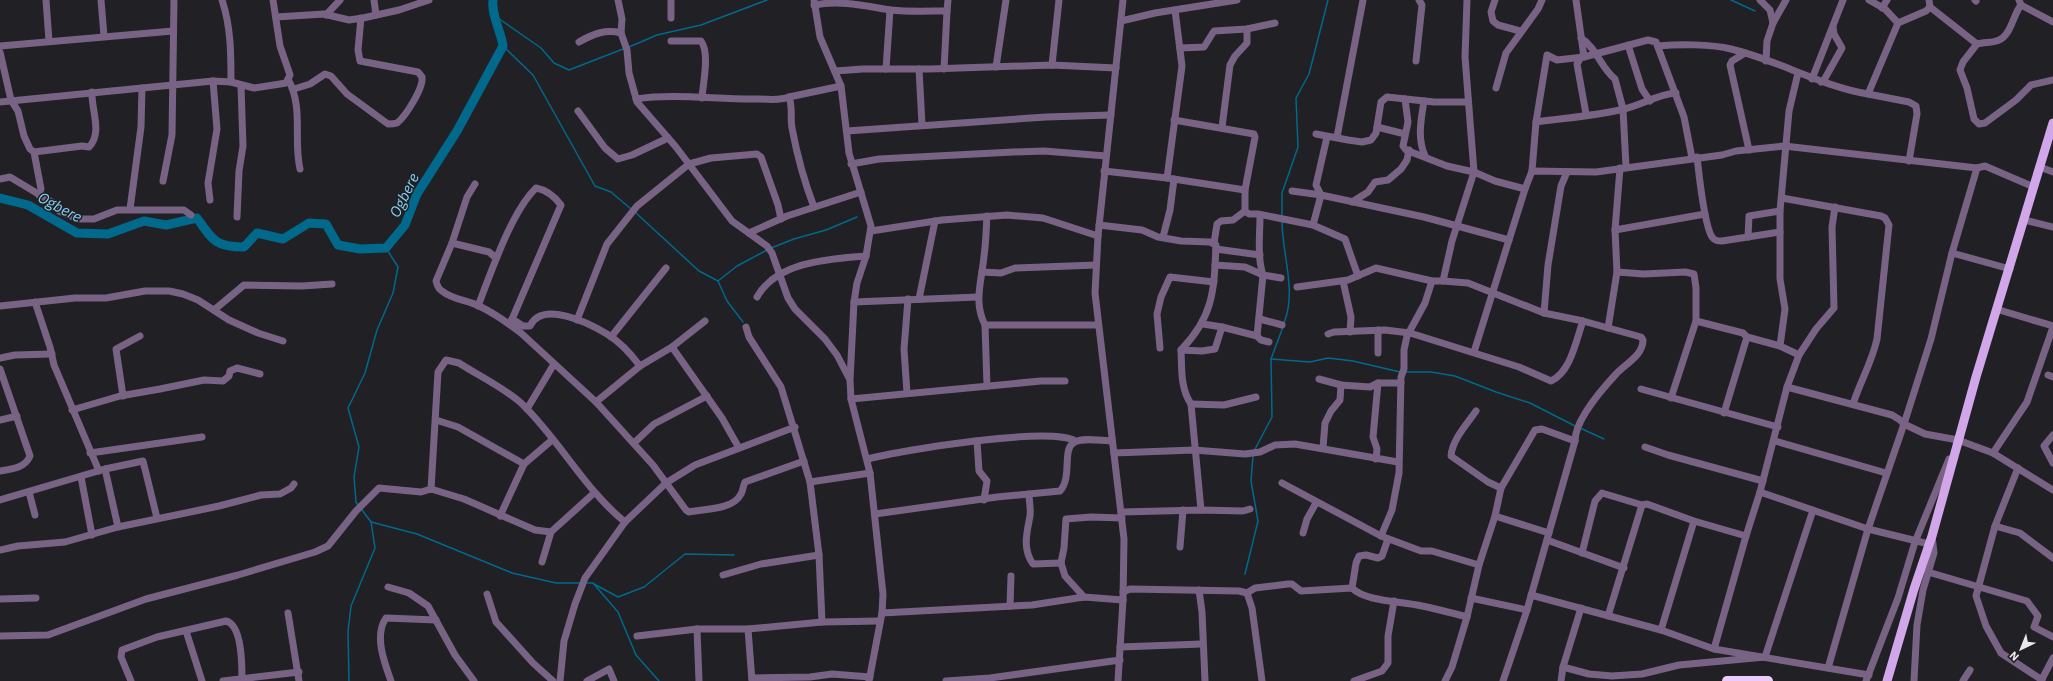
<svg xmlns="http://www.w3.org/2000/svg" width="2053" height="681" font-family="'IBM Plex Sans',sans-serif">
	<rect width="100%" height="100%" fill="#202025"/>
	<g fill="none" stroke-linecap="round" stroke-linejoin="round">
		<g stroke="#00698c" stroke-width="1.5">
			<polyline points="1731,0 1755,11"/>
			<polyline points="495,16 541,48 554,63 569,70 623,49"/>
			<polyline points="503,46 533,75 595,186 611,192 631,209"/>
			<polyline points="629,47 657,35 701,25 767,0"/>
			<polyline points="636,213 699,271 718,281 727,301 743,322"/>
			<polyline points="1282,217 1282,193 1298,147 1296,98 1309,74 1328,0"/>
			<path d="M1282,221C1282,255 1297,290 1284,323"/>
			<polyline points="771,248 794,239 826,230 857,217"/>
			<polyline points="718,281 737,266 767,250"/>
			<polyline points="1271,359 1310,362 1328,358 1353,361 1400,372"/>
			<polyline points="1405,372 1431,372 1455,376 1496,392 1530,403 1577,427"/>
			<polyline points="1580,428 1604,439"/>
			<polyline points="1254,451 1272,417 1271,359 1283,327"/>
			<polyline points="358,505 356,502 354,477 359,447 348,408 365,373 377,330 393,293 398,267 386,248"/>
			<polyline points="371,522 417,534 512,573 556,583 581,583"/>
			<polyline points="1245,574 1258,521 1251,481 1253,456"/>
			<polyline points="585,583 593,583 618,612 636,655 659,681"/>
			<polyline points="594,584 618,597 644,587 685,554 734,555"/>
			<polyline points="349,681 348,631 351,606 375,548 371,522 362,510"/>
		</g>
		<path stroke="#00698c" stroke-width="9" d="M0,198L28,205L77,233L108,234L144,221L166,225L197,218C213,241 216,247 244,247L257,233L283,239L309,223L326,224L338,245L360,249L386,248L405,225L417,194L457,131L503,46C501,32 491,14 493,0"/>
		<g stroke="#786384" stroke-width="7">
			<polyline points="46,0 49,41"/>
			<polyline points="101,0 104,36"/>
			<path d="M222,0C231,27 231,54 231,82"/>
			<path d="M273,0L280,46L290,75L288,79C304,108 293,139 300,169"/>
			<polyline points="374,0 376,15"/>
			<polyline points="618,0 622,19 621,33 627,50 629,73 637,102 676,147 732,221 767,246 772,253 788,298 795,309 825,339 837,355 849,378"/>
			<polyline points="671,0 671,18"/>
			<polyline points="814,0 820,37 841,86 849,153 871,226 866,256 857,283 854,302 850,380 851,399 870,473 883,594 882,613 869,681"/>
			<polyline points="1495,0 1491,12 1493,21 1498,25 1520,31"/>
			<polyline points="1576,0 1584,57"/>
			<polyline points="1760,0 1770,10 1773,23"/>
			<polyline points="1869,0 1885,9 1898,23 1868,94 1909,102 1916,106 1917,114 1909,161"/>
			<polyline points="1929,0 1930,7 1977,44"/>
			<polyline points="1975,0 1976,1"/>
			<polyline points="2019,0 2021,5 2053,22"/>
			<path d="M814,5C840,0 865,6 891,10C909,12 929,11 947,11L948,0"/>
			<path d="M2021,5C2013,15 2011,35 1999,40C1994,43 1984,42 1977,44L1963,62L1960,70L1967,88L1974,119L1979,124L1985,123L2016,100L2031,85L2053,80"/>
			<polyline points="1882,8 1887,0"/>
			<polyline points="326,15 340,0"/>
			<polyline points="276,17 324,14 349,20 363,18 399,10 429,0"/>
			<polyline points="1121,21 1155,13 1237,0"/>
			<polyline points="1898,23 1926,11 1930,7"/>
			<path d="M1581,38C1596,47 1601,68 1615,79L1623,109L1626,167"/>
			<path d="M671,41H701C710,53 703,83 702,98"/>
			<path d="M579,42C593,34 605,29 621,33"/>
			<polyline points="1628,45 1642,89 1650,101"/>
			<polyline points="0,46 173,31"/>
			<path d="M1658,46C1679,44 1711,44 1731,49C1778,60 1820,86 1868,94"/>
			<polyline points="1180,48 1204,47 1214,31 1247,29 1275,23"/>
			<path d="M0,52L11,100L18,111L24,136L30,149L34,152L82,146L89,147C103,133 91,109 92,92"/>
			<polyline points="1745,53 1732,61 1730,65 1749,150"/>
			<polyline points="1581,57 1577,64 1586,114"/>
			<polyline points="1416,61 1422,5 1419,0"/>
			<polyline points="1766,61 1767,41 1773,23 1786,0"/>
			<polyline points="1052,65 1059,0"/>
			<polyline points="996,67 1006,0"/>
			<polyline points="886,69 890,10"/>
			<polyline points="919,69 922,124"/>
			<polyline points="944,69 947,11"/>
			<polyline points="835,71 863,69 930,69 1052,65 1116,68"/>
			<polyline points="1812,79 1843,0"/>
			<polyline points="1821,82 1824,80 1842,48 1834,34 1833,27"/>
			<polyline points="1496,88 1506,53 1538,9 1542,0"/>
			<path d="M294,89L310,84L325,74L331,76L347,94L388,124C391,124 394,124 397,123C406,116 424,87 422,77L418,72L360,61L358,50L361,18"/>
			<polyline points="789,97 841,86"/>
			<path d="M636,99C676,93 718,100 759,99C769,99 779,101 789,97C793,107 790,117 792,128C797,155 804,181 814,207"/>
			<polyline points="1405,99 1408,122 1403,146 1406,150 1447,166 1474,172 1495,181 1525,189"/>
			<path d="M1424,101C1421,120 1417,138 1425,156"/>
			<polyline points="0,102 213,81 231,82 254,88 280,84 286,83 288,79"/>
			<polyline points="578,111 605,148 618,159 632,155 668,138"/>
			<polyline points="1174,120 1254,134 1255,137 1245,190"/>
			<path d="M1536,122C1565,118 1595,116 1624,109C1642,105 1658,94 1676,93"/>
			<polyline points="1222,127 1230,65 1235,56 1247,43 1247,29"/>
			<polyline points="1377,127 1405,134"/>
			<polyline points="847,131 1046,117 1111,115"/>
			<polyline points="1316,134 1348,140 1362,142 1371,140 1376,133 1381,102 1387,97 1434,102 1468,102"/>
			<polyline points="1337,137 1363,0"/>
			<polyline points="34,152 41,189 39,195"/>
			<path d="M1697,157C1699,174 1704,225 1712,237C1715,241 1718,241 1722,241L1780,232"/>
			<polyline points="851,164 879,159 1013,152 1044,151 1106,156"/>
			<polyline points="2040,167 2053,172"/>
			<polyline points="1104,171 1167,178 1245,190 1245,211 1249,214 1258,214 1313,225 1321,195 1424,217 1509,240 1525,189 1532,171 1596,172 1722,155 1736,151 1784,146 1977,168 1985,166 2034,187"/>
			<polyline points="1532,171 1536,122 1547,55 1557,60 1584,57 1648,40 1656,42 1684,117 1692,158"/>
			<polyline points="1167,178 1182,66 1175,10"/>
			<polyline points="0,179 10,177 55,204 59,211 78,219 94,219 117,210 184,210 191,215"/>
			<polyline points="163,181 172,135 174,0"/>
			<path d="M475,184L467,197L452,243L436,281C437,285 438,289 442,291C453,300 467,300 479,306C494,313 508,323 521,333L596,402L653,465L686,510L689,512C704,509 733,510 741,494C743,491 743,486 745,482L804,461"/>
			<polyline points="1292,191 1321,195"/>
			<polyline points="1321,195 1316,185 1327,137"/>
			<path d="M1782,198L1881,216L1885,218L1889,225L1877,339C1872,362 1860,382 1853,404"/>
			<polyline points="210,200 208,183 217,129 213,81"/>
			<polyline points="1352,202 1368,192 1375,182 1388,180 1401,169 1407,160 1409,150"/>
			<polyline points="130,209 141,127 142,88"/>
			<polyline points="237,217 239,171 243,146 241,86"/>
			<polyline points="2024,220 2053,227"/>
			<path d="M1099,225L1142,230L1158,237L1181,241L1210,242L1216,245C1214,290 1214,316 1181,350C1182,368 1180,388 1191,404L1201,510"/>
			<polyline points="1313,225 1345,239 1358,276"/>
			<polyline points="1615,230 1705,214"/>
			<polyline points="871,231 942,220 1007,215 1043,218 1098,236"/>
			<polyline points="749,233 787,216 861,192"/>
			<polyline points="1163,237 1170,210 1174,179"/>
			<polyline points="1748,237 1749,216 1780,211"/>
			<polyline points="452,243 489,252 496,258"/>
			<polyline points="1214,243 1217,224 1221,221 1233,220 1245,211"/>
			<polyline points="1216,249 1260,255"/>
			<polyline points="1952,253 2010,269"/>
			<polyline points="1215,265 1245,267 1263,275 1281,278"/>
			<polyline points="982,272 1001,273 1015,268 1096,265"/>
			<polyline points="1617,272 1644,274 1685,272 1694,274 1696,288 1696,321 1671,398"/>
			<polyline points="1343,281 1351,317 1350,332"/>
			<path d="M1443,281L1468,283L1544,313L1583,321L1641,337L1643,340C1643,355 1627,363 1617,373C1603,388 1575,420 1575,441L1527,610L1503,681"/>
			<polyline points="1297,287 1348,280 1376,268 1432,281 1443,281 1452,241 1474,172 1465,57 1467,0"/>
			<path d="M757,297C777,261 830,259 866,256"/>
			<polyline points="919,299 935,221"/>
			<polyline points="35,302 50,347 54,365 99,471"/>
			<polyline points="854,302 978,297"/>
			<polyline points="0,306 75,298 106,298 145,291 169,291 183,294 198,300 229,320 258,333 283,341"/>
			<path d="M478,306C491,273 511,212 536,188C547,190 555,197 561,205L510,324"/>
			<polyline points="1996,309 2053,326"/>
			<polyline points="214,310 244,285 302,286 332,284"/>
			<polyline points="1544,313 1548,265 1561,186 1567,172"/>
			<path d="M512,319L523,326H530C542,300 589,323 607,334C620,342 631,354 640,366"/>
			<polyline points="1260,319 1282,325"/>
			<polyline points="577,320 607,244 637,206 689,164 711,158 757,154 761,157 778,205 781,219"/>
			<polyline points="1696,321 1743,333 1747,337 1780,346 1799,355"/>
			<polyline points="1203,324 1222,327"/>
			<polyline points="985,325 1098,325"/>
			<polyline points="746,327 749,337 781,387 810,482 819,555 822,622"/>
			<polyline points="1608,328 1617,272 1615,230 1620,168"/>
			<path d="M1328,334L1334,332L1385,330L1410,333L1519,367L1551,381C1571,372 1576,340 1583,321"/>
			<path d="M1257,336L1263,275C1257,257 1260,234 1260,215"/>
			<polyline points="611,337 666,268"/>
			<polyline points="1780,346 1785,309 1780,279 1780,211 1789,111 1798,73"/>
			<polyline points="672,347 722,418 739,448"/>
			<polyline points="1160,348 1157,314 1161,297 1170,277 1214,282"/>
			<polyline points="1181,350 1202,351 1215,349 1222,327 1257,336 1261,340 1269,342"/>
			<polyline points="1474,352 1509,240"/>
			<polyline points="1378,353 1378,330"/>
			<polyline points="0,358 15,355 52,354"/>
			<path d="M0,369L30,456C25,468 12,469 0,471"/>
			<polyline points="2048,375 2053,377"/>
			<polyline points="1319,379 1341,385 1370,387 1378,383 1401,383"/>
			<path d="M987,386L985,325C973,302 982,280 984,256C986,243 986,230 987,216"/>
			<polyline points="1787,387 1892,415 1900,420 1904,424 1925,434 1958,440 1993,453 2027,402 2053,327"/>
			<polyline points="1641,389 1778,427"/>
			<polyline points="907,393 904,349 908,299"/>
			<polyline points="123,396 116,349 140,336"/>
			<polyline points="851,399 1041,381 1065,381"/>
			<polyline points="596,402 640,366 672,347 705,321"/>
			<polyline points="1191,404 1224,405 1256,397"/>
			<polyline points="527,409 554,364"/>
			<polyline points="72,410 120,396 160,389 204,380 223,381 229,376 230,371 237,368 260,374"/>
			<path d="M1476,411C1467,424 1452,440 1451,456L1488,482L1501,488"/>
			<polyline points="1724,413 1747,337"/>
			<polyline points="0,420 17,416"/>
			<polyline points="436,420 458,427 524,464"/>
			<polyline points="2053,435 2044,446 2053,463"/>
			<polyline points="977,441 979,471 987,481 984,500"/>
			<polyline points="1775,441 1886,473"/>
			<polyline points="634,443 654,424 707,396"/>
			<polyline points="1645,447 1668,455 1763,481"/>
			<polyline points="1323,448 1325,423 1331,411 1340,400 1341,385"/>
			<polyline points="90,453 202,437"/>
			<polyline points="1114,453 1194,450 1245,454 1260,452 1275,445 1295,444 1398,462"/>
			<polyline points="1993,453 2053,490"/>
			<path d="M868,459C902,450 1050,426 1075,441"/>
			<polyline points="1376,459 1377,449 1373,437 1378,383"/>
			<polyline points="2018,468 1995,526 1976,596 1986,626 2001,653 2042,680"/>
			<polyline points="105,469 118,527"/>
			<polyline points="81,477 92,535"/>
			<polyline points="810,482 870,473"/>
			<polyline points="1282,483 1381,536 1421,551 1432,551 1479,565"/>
			<path d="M431,489L438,372L446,360L459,363C479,376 503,387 521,403C559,439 584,489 625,522"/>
			<polyline points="29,492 35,515"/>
			<polyline points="1760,492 1868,529 1929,544"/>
			<path d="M1029,494C1029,501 1031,509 1030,516C1027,532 1022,549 1033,564L1061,563"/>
			<polyline points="0,500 105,469 143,461 157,518"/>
			<polyline points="1122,512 1201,510 1243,511 1250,509"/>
			<path d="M875,514L997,497L1060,491C1073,477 1061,448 1075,442C1084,437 1102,441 1112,441"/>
			<polyline points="500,516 524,464 552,440"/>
			<polyline points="1495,516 1549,533"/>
			<polyline points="1995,526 2020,533 2053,558"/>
			<polyline points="1303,533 1307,519 1316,503"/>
			<polyline points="1381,536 1392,510 1399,473 1401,377 1404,369 1404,350 1407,336 1425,303 1432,281"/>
			<polyline points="1547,540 1624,568"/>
			<polyline points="1180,547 1183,510"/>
			<polyline points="0,550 18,546 65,542 118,527 219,506 261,495 280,494 291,488 294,484"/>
			<polyline points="1582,553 1595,501 1602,493 1642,505 1647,504 1694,521 1746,536"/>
			<polyline points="542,562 551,532 594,493"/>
			<polyline points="1928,572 2027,601 2038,616 2034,627 2053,637"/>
			<polyline points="723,575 761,564 819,555"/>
			<polyline points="388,587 409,593 428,606 455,655 474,681"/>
			<polyline points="1352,588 1356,563 1359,556 1366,555 1378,558 1382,556 1388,539"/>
			<polyline points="1199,590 1202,612 1205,681"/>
			<polyline points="1123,592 1130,589 1239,591 1247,593 1252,608 1262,681"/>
			<path d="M1247,593L1255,588L1288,584H1292L1301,591L1352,588C1366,602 1402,601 1422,606C1437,609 1452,613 1467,617"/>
			<polyline points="487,594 496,622 533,663 553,681"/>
			<polyline points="1531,595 1661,630 1714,649 1869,675"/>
			<polyline points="1084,597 1065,576 1061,563 1064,548 1066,519 1091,517 1122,518"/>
			<polyline points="1471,598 1527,610"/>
			<polyline points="0,599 36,598"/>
			<polyline points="1010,606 1011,576"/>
			<polyline points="288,613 299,681"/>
			<polyline points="882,613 1032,605 1084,597 1123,600"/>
			<polyline points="1608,616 1642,505"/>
			<polyline points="697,629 699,681"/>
			<polyline points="748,629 752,681"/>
			<polyline points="1661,630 1694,521"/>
			<polyline points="186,631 202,681"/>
			<polyline points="0,636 48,635 146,599 238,575 315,552 328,546 356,511 379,488 421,492 431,489 464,499 535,530 551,532"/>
			<polyline points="637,636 697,629 748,629 822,622 880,621"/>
			<polyline points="1120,647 1202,644"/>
			<polyline points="1714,649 1746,536 1760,492 1787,387 1799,355 1816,329 1834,308 1832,227 1835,207"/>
			<polyline points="1563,667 1589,674 1612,676 1642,674 1679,665 1765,657 1813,510"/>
			<polyline points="1828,668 1868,529 1904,424 1931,339 1952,253 1977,168"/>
			<polyline points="752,678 810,677 832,674 870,677"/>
			<path d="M131,681L121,657L122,650L157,637L226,621C242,625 242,665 242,678"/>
			<polyline points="223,681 299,672"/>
			<path d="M391,681C384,662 374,635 386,618L436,620"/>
			<polyline points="560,681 564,641 575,604 585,578 625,522 666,483 695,465 795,427"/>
			<polyline points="587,681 609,669 614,681"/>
			<polyline points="946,681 990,678 1120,660"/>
			<polyline points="1118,681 1123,600 1124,539 1095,293 1098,236 1123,0"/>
			<polyline points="1354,681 1382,671 1388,663 1388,636 1394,601"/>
			<polyline points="1445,681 1452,667 1467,617 1479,565 1495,516 1501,488 1535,430 1542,429 1575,441"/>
			<polyline points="1561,681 1563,667 1581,608"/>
			<polyline points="1866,681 1898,598 1915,542 1949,459"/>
			<polyline points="1914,681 1917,625 1923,590 1934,553 1932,536"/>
			<polyline points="1963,681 1970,670"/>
			<polyline points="2041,681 2053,658"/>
		</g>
		<polyline stroke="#d2a7ea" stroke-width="9" points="1887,681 1914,589 1932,536 1976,377 2053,123"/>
		<polyline stroke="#ebccfd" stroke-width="10" points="1727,681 1768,681"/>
	</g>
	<g text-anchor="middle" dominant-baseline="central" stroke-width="3" stroke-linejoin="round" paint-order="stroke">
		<g font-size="15" font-style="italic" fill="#85d1f5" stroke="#202025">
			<text transform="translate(404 195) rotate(-64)">Ogbere</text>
			<text transform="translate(60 207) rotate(28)">Ogbere</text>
		</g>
	</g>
	<g transform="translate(2021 649) rotate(223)" stroke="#202025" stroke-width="3" paint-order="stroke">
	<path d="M0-3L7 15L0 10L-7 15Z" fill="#e9e9ed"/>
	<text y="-6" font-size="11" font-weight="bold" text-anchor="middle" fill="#e9e9ed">N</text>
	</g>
</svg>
